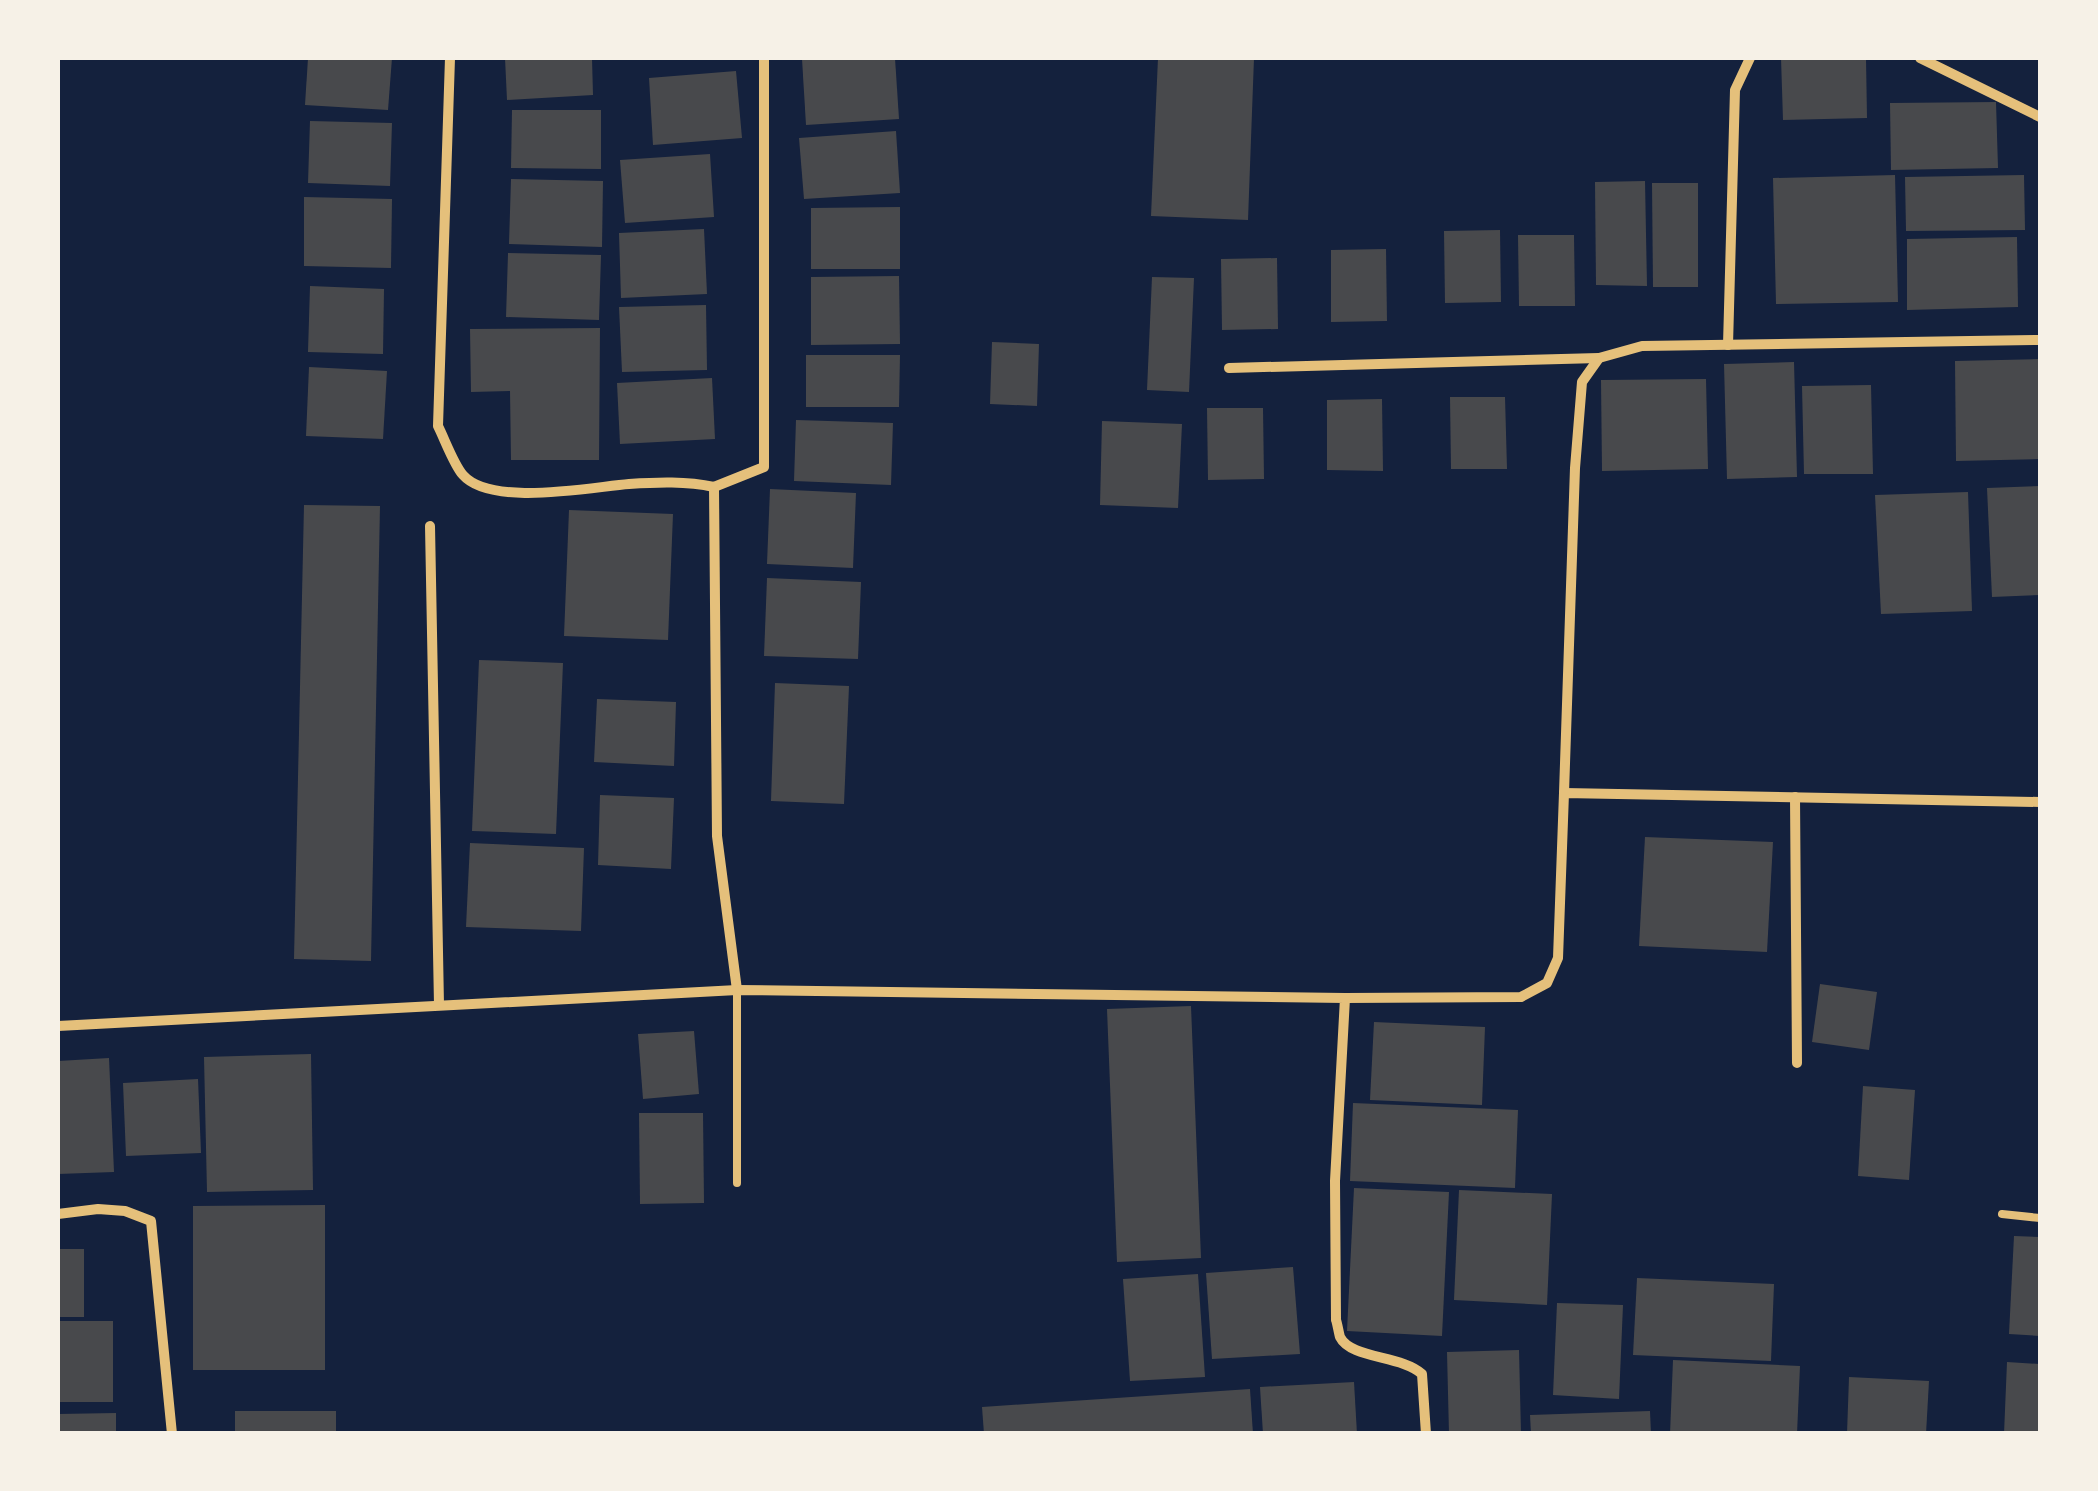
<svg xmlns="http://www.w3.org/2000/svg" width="2098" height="1491" font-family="'Roboto Condensed',sans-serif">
	<rect width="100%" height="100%" fill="#14213d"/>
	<g fill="#48494c">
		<polygon points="308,58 392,58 388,110 305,105"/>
		<polygon points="505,58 592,58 593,95 507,100"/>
		<polygon points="831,58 895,58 899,119 806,125 802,59"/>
		<polygon points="1158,58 1254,58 1248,220 1151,216"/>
		<polygon points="1781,58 1866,58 1867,118 1783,120"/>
		<polygon points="736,71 742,138 653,145 649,78"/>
		<polygon points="1996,102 1998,168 1891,170 1890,103"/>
		<polygon points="512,110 601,110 601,169 511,168"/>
		<polygon points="310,121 392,123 390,186 308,183"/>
		<polygon points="896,131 900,193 804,199 799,138"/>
		<polygon points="710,154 714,217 625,223 620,160"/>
		<polygon points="1895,175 1898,302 1776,304 1773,178"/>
		<polygon points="2024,175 2025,230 1906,231 1905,177"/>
		<polygon points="511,179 603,181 602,247 509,244"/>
		<polygon points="1645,181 1647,286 1596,285 1595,182"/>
		<polygon points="1652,183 1698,183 1698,287 1653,287"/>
		<polygon points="304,197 392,199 391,268 304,266"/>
		<polygon points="900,207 900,269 811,269 811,208"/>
		<polygon points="704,229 707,294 621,298 619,233"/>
		<polygon points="1500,230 1501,302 1445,303 1444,231"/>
		<polygon points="1518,235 1574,235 1575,306 1519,306"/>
		<polygon points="2017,237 2018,307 1907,310 1907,239"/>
		<polygon points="1386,249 1387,321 1331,322 1331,250"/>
		<polygon points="508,253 601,255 599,320 506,317"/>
		<polygon points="1277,258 1278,329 1222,330 1221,259"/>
		<polygon points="899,276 900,344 811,345 811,277"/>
		<polygon points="1152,277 1194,278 1189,392 1147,390"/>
		<polygon points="310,286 384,289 383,354 308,352"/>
		<polygon points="706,305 707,370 622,372 619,307"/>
		<polygon points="600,328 599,460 511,460 510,391 471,392 470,329"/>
		<polygon points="992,342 1039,344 1037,406 990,404"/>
		<polygon points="806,355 900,355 899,407 806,407"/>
		<polygon points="2040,359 2040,459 1956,461 1955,361"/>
		<polygon points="1794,362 1797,477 1727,479 1724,364"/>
		<polygon points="309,367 387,371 383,439 306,436"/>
		<polygon points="712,378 715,439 620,444 617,383"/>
		<polygon points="1706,379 1708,469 1602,471 1601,380"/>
		<polygon points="1871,385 1873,474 1804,474 1802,386"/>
		<polygon points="1450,397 1505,397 1507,469 1451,469"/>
		<polygon points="1382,399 1383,471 1327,470 1327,400"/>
		<polygon points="1207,408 1263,408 1264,479 1208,480"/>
		<polygon points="796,420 893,423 891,485 794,481"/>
		<polygon points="1102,421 1182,424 1178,508 1100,505"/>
		<polygon points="2040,486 2040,595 1992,597 1987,488"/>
		<polygon points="770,489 856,493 853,568 767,564"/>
		<polygon points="1968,492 1972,611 1881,614 1875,495"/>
		<polygon points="304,505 380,506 371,961 294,959"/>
		<polygon points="569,510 673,514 668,640 564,636"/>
		<polygon points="767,578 861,582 858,659 764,656"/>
		<polygon points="479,660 563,663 556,834 472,831"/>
		<polygon points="775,683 849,686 844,804 771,801"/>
		<polygon points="597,699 676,702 674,766 594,762"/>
		<polygon points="600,795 674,798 671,869 598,865"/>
		<polygon points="1645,837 1773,842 1767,952 1639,946"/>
		<polygon points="470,843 584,848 581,931 466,927"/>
		<polygon points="1820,984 1877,992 1869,1050 1812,1042"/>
		<polygon points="1191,1006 1201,1258 1117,1262 1107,1009"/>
		<polygon points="1374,1022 1485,1027 1482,1105 1370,1100"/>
		<polygon points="694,1031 699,1094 643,1099 638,1034"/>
		<polygon points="311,1054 313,1190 207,1192 204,1057"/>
		<polygon points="109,1058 114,1172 58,1174 58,1061"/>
		<polygon points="198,1079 201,1153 126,1156 123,1083"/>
		<polygon points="1863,1086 1915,1090 1909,1180 1858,1176"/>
		<polygon points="1353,1103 1518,1110 1515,1188 1350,1181"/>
		<polygon points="639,1113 703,1113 704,1203 640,1204"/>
		<polygon points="1354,1188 1449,1192 1442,1336 1347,1331"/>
		<polygon points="1459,1190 1552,1194 1547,1305 1454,1300"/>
		<polygon points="325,1205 325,1370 193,1370 193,1206"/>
		<polygon points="2014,1236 2040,1237 2040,1336 2009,1334"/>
		<rect x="58" y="1249" width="26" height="68"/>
		<polygon points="1293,1267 1300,1354 1212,1359 1206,1273"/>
		<polygon points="1198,1274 1205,1377 1130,1381 1123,1279"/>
		<polygon points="1637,1278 1774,1284 1771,1361 1633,1355"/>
		<polygon points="1557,1303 1623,1305 1619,1399 1553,1395"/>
		<rect x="58" y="1321" width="55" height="81"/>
		<polygon points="1519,1350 1521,1434 1449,1434 1447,1352"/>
		<polygon points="1673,1360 1800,1366 1797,1434 1670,1434"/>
		<polygon points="2007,1362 2040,1364 2040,1434 2004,1434"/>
		<polygon points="1849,1377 1929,1381 1926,1434 1847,1434"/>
		<polygon points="1354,1382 1357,1434 1263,1434 1260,1387"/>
		<polygon points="1250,1389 1253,1434 984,1434 982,1407"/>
		<rect x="235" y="1411" width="101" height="23"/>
		<polygon points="1650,1411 1651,1434 1531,1434 1530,1415"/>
		<polygon points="116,1413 116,1434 58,1434 58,1414"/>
	</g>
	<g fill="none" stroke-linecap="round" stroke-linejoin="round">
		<g stroke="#e5c07b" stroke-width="8">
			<polyline points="737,990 737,1183"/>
			<polyline points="2002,1214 2040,1218"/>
		</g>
		<g stroke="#e5c07b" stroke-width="10">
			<path d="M450,58L438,426C445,440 454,465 463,475C491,507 591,487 629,484C658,482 686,481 714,487L717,836L737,990"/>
			<polyline points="1920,58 2040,117"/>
			<polyline points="1728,345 1735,90 1750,58"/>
			<polyline points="1229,368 1599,358"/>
			<polyline points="714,487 764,467 764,58"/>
			<polyline points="430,526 439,1005"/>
			<polyline points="1564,793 1575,468 1582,382 1599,358 1642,346 2040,340"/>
			<polyline points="1795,797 1797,1063"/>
			<polyline points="1345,998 1521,997 1547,983 1558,958 1564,793 2040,802"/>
			<path d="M58,1026L737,990L1345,998L1335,1181L1336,1320C1337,1322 1339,1334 1340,1337C1351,1359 1401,1355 1422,1374L1426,1434"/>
			<polyline points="58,1214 98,1209 125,1211 151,1221 172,1434"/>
		</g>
	</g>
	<rect width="2098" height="1491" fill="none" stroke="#f6f1e7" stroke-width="120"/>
</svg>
